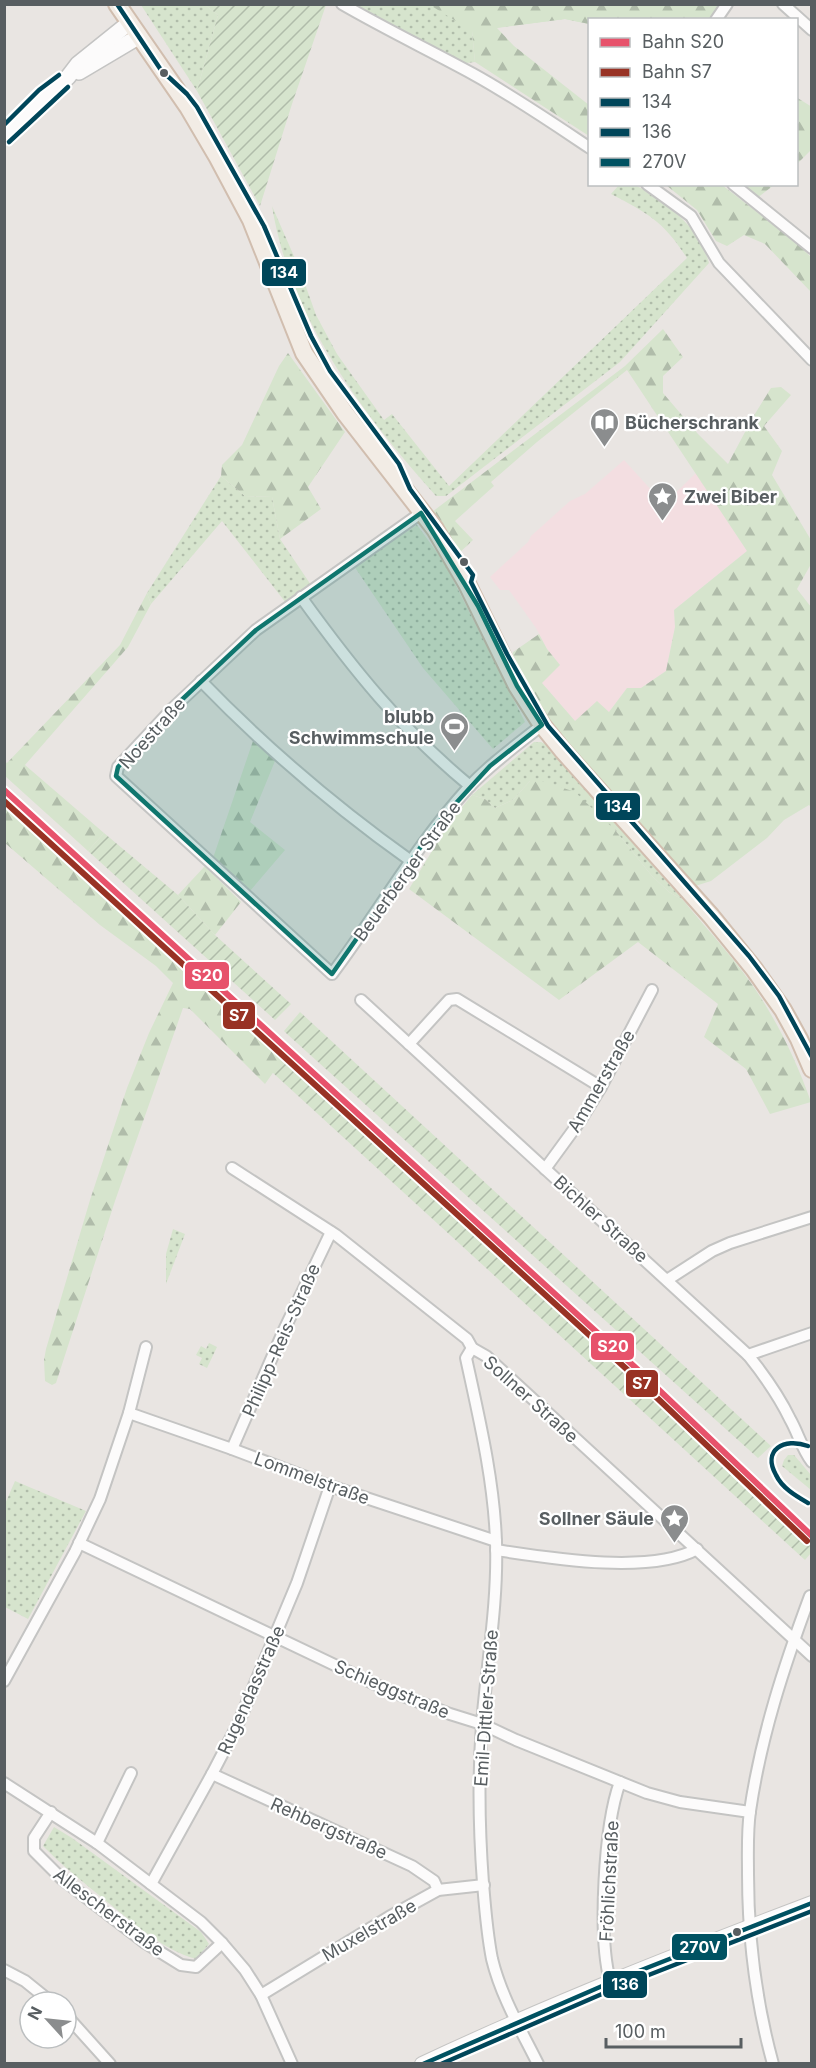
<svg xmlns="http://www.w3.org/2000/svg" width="816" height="2068" font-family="Inter,sans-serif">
	<defs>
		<pattern id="grass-dots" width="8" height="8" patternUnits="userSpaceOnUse" patternTransform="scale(1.5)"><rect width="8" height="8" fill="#d6e4cd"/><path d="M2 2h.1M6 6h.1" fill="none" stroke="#b0bcaa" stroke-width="1.8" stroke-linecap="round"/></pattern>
		<pattern id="forest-firs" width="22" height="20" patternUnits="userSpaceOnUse" patternTransform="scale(1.5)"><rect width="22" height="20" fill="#d6e4cd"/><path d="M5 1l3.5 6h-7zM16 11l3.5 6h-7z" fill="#b0bcaa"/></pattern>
		<pattern id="garden-furrows" width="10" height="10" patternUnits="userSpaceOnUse" patternTransform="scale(1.5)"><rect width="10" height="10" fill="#d6e4cd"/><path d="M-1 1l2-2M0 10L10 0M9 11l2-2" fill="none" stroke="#b0bcaa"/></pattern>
	</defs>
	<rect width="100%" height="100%" fill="#e9e5e2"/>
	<polygon fill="#f3dee1" points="624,460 664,504 696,473 747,551 674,610 675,627 666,671 641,688 627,688 609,712 575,721 541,682 560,665 547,649 536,628 509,590 500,590 490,577 528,542 531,536 570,501 585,494"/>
	<g fill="url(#grass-dots)">
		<polygon points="141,5 205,5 218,15 197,91"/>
		<polygon points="352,5 721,5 711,19 590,20 589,24 565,19 472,31 475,62 466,63"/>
		<path d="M619,185C623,185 629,184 633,185C639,186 645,191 649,194C677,211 700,231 709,263L620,362L446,496H436C362,413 290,318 272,206L300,270L316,315L337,354L384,420L392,414L449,486L687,258C663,221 649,214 611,194Z"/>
		<polygon points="221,476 245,496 272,497 280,539 311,585 286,603 222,521 151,604 147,593"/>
		<polygon points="417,525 444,562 525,722 493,749 423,668 354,566"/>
		<polygon points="534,742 541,742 547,745 683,900 669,892 652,876 615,830 530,781 513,800 495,808 485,799 472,795"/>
		<polygon points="173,1229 185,1234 166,1284 166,1254"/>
		<polygon points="209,1343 217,1347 207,1368 199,1364 202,1358 196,1355 201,1346 206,1349"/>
		<polygon points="788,1455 794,1455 811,1475 811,1490 782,1466 784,1460"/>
		<polygon points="15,1481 86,1511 28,1619 5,1607 5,1504"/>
		<path d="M54,1827L72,1838L201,1932L209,1944L196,1959C162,1950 133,1922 106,1901C85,1883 62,1866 43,1846Z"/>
	</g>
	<g fill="url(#forest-firs)">
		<polygon points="430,5 721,5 711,19 590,20 589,24 565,19 497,28 514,46 589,105 589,136 475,62 472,31"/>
		<polygon points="796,97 812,107 811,150 797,164"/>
		<polygon points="666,185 722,185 793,240 811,257 811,292 765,244 744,235 727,246 716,241 697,210"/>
		<polygon points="741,185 774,185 757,198"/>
		<polygon points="663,329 683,357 663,376 663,393 698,434 728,464 753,417 771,388 781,387 791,395 764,426 782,451 772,475 811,540 811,564 797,589 811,607 811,807 809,805 784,820 767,838 711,881 692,887 549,726 512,659 513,652 539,634 547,649 560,665 542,683 575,721 597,701 609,712 627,688 641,688 666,671 675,627 674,610 747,551 627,370 537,442 491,482 494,486 455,521 473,540 457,555 432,512 625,366"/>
		<polygon points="288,353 345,432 308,487 321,509 280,539 272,497 245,496 221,476 222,465 242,445 279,366"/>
		<polygon points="147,593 151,604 128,647 25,765 104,833 88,851 5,776 4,761 7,763 120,645"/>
		<polygon points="253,741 275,761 250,822 285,850 250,891 213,858"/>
		<path d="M530,781L546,782L575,792L615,830L652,876L669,892L683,900C709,932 739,963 761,998C782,1031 798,1065 811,1102L770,1114L746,1069L704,1037L718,1004L638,942L559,1000L409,889L449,823L472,795L485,799L495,808L513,800Z"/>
		<polygon points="5,802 287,1053 265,1084 190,1009 183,1008 115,1201 56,1383 52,1385 45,1381 44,1360 46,1349 90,1200 127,1088 149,1033 173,983 156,966 100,925 5,843"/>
		<polygon points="205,866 241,902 215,935 178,895"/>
	</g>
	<g fill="url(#garden-furrows)">
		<polygon points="205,5 326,5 292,104 260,206 197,91 218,15"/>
		<polygon points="104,833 178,895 215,935 291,1004 275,1020 88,851"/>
		<polygon points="300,1012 771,1446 758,1458 287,1034 284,1031"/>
		<polygon points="287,1053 748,1480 811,1545 811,1553 805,1560 272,1072"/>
	</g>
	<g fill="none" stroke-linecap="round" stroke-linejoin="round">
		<defs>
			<g id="minor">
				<path d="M342,4C385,29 429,50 473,74C513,96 551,122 590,148"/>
				<polyline points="783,4 812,30"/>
				<polyline points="716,20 727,4"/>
				<polyline points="647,184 691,216 719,263 812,360"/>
				<polyline points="733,184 812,248"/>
				<path d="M421,513L256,630L173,708L118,767L116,776L332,974C378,913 416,845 468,788C490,764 517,745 542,725"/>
				<path d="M301,597C353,669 401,729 470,786"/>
				<path d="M201,681C266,748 335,807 411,861"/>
				<path d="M361,1000L748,1355C764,1375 779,1396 790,1419C798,1433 802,1449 812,1462"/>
				<polyline points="409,1044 449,1000 457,999 601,1087"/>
				<polyline points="232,1168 336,1235 467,1339 472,1348 486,1356 812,1656"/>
				<polyline points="545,1169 580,1121 601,1087 652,990"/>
				<polyline points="667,1280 712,1251 730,1243 812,1217"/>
				<path d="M472,1348L466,1358C479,1418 494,1480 496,1542C498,1603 487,1663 482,1724C478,1777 479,1829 483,1883C485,1908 487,1934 492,1959C501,1996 521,2030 538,2064"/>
				<polyline points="748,1355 812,1333"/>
				<polyline points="129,1413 232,1449 330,1486 496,1541"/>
				<polyline points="232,1449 284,1330 331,1232"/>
				<polyline points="79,1543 385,1689 450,1714 482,1724 516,1740 647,1793 680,1802 750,1812"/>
				<path d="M496,1550C549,1558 650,1575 697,1549"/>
				<polyline points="4,1681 75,1552 100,1499 129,1413 146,1347"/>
				<polyline points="212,1774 412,1866 434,1881 438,1890"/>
				<polyline points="4,1783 97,1843 201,1922 222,1943 245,1970 261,1995 292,2064"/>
				<polyline points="51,1812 34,1838 34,1851 62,1879 144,1942 181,1965 196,1967 222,1943"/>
				<polyline points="97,1843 131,1773"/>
				<polyline points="151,1884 212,1774 238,1724 297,1583 330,1486"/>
				<polyline points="4,1970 25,1981 51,2002"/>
				<path d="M610,1981C598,1936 604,1826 620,1782"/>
				<polyline points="261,1995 389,1917 438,1890 484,1885"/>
				<polyline points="66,2015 110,2064"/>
				<path d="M773,2064C756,2002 748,1939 748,1874C748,1853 747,1832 750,1811C761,1736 784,1666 810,1596"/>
			</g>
			<path id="tertiary" d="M422,2064C550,2004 680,1953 812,1903"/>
			<g id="secondary">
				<polyline points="79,72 138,37"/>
				<polyline points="4,136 68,77 78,64 129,23"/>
			</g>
			<polyline id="primary" points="117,4 188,107 218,158 251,220 304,353 345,413 435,529 467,584 517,686 542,725 563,751 711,916 754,969 783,1010 799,1039 812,1069"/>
		</defs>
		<use href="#minor" stroke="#c4c4c3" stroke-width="14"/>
		<use href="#tertiary" stroke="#c4c4c3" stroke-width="16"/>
		<use href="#secondary" stroke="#c4c4c3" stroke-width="18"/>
		<use href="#primary" stroke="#d1beaf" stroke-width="20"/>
		<use href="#minor" stroke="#fcfbfb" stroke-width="10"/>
		<use href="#tertiary" stroke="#fcfbfb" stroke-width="14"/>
		<use href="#secondary" stroke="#fcfbfb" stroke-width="15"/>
		<use href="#primary" stroke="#f2ece5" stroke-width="16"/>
		<defs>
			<polyline id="bus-1" points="117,4 161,70 187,94 197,107 264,226 311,336 330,371 399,464 410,489 473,575 471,582 507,654 548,726 749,956 779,996 812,1057"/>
			<g id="bus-2">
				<polyline points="4,125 39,90 59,75"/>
				<polyline points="9,142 68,87"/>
				<path d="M808,1446C784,1437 762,1450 776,1475C782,1488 796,1496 808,1503"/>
				<polyline points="441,2064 618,1987 812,1911"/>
			</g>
			<polyline id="bus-3" points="423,2064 616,1980 812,1903"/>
		</defs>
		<use href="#bus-1" stroke="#fff" stroke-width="9"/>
		<use href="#bus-2" stroke="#fff" stroke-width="9"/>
		<use href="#bus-3" stroke="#fff" stroke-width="9"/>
		<use href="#bus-1" stroke="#00465a" stroke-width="4.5"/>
		<use href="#bus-2" stroke="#00465a" stroke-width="4.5"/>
		<use href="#bus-3" stroke="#005262" stroke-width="4.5"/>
		<defs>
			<polyline id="rail-1" points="4,790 637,1369 812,1536"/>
			<polyline id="rail-2" points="4,801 632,1374 807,1541"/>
		</defs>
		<use href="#rail-1" stroke="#fff" stroke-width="10"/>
		<use href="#rail-2" stroke="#fff" stroke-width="10"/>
		<use href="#rail-1" stroke="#e7526b" stroke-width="6"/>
		<use href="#rail-2" stroke="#983224" stroke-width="6"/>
	</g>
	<path fill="#0f766e" fill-opacity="0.2" stroke="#0f766e" stroke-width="4.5" stroke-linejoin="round" d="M421,513L478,606L517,686L542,725L490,766L436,825L332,974L116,776L118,767L173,708L256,630Z"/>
	<defs>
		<symbol id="library-pin" viewBox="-11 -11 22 30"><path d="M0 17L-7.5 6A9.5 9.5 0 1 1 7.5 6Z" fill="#8b8d8e" stroke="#fff"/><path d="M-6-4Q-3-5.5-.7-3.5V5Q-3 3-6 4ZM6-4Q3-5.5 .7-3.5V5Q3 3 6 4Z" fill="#fff"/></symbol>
		<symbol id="sight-pin" viewBox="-11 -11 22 30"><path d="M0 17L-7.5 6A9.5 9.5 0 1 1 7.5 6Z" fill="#8b8d8e" stroke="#fff"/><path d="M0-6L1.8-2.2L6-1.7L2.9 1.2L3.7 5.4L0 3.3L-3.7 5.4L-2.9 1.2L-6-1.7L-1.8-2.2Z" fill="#fff"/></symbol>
		<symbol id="stadium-pin" viewBox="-11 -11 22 30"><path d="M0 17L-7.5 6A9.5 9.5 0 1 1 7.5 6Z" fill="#8b8d8e" stroke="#fff"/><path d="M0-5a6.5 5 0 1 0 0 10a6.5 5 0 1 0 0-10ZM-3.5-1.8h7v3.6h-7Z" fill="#fff"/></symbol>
	</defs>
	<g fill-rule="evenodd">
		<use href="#library-pin" x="588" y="406" width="33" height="45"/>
		<use href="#sight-pin" x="646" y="480" width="33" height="45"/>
		<use href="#stadium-pin" x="438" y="710" width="33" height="45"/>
		<use href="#sight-pin" x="658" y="1502" width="33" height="45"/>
	</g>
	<g fill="#585e61" stroke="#fff" stroke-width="2">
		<circle cx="164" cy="73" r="5"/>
		<circle cx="464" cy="562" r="5"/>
		<circle cx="737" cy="1932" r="5"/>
	</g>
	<g text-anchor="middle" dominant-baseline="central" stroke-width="4.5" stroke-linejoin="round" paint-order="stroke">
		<g font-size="18" font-weight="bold" fill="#585e61" stroke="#fff" text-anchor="start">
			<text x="625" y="422">Bücherschrank</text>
			<text x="684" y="496">Zwei Biber</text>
			<text x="434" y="716" text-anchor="end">blubb<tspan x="434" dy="21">Schwimmschule</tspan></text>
			<text x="654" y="1518" text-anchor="end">Sollner Säule</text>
		</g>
		<g font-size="18" fill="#585e61" stroke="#fff">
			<text transform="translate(152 733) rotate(-48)">Noestraße</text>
			<text transform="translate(407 871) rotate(-54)">Beuerberger Straße</text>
			<text transform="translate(601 1081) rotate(-60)">Ammerstraße</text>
			<text transform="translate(601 1219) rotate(42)">Bichler Straße</text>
			<text transform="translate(281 1340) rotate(-66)">Philipp-Reis-Straße</text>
			<text transform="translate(531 1399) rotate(42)">Sollner Straße</text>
			<text transform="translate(312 1478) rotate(20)">Lommelstraße</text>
			<text transform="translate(392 1689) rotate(23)">Schieggstraße</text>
			<text transform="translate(251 1690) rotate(-66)">Rugendasstraße</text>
			<text transform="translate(486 1708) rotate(-86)">Emil-Dittler-Straße</text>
			<text transform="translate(329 1828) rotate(24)">Rehbergstraße</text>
			<text transform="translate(609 1881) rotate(-87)">Fröhlichstraße</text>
			<text transform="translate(109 1912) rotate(37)">Allescherstraße</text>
			<text transform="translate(369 1930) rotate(-30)">Muxelstraße</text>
		</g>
	</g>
	<g stroke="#fff" stroke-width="2">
		<rect x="261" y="258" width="46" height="29" rx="6" fill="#00465a"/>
		<rect x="595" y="792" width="46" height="29" rx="6" fill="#00465a"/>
		<rect x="184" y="961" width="46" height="29" rx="6" fill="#e7526b"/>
		<rect x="222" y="1001" width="34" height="29" rx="6" fill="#983224"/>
		<rect x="590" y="1332" width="45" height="29" rx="6" fill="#e7526b"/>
		<rect x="625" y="1369" width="34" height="29" rx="6" fill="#983224"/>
		<rect x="671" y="1933" width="57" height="28" rx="6" fill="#005262"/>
		<rect x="602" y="1970" width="46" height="29" rx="6" fill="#00465a"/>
	</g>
	<g font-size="16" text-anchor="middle" font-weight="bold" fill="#fff">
		<text x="284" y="278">134</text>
		<text x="618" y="812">134</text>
		<text x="207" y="981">S20</text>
		<text x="239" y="1021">S7</text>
		<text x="613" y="1352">S20</text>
		<text x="642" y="1389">S7</text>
		<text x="700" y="1953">270V</text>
		<text x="625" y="1990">136</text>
	</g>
	<rect width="816" height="2068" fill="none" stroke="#585e61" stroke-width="12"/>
	<rect x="588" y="18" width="210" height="168" fill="#ffffff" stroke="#bcbfc0" stroke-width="1.5"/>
	<rect x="600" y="38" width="30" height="9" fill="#e7526b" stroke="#bcbfc0" stroke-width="1.5"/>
	<text x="642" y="48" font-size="18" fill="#585e61">Bahn S20</text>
	<rect x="600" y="68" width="30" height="9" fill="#983224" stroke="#bcbfc0" stroke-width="1.5"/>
	<text x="642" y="78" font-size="18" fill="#585e61">Bahn S7</text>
	<rect x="600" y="98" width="30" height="9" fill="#00465a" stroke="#bcbfc0" stroke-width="1.5"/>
	<text x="642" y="108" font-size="18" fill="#585e61">134</text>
	<rect x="600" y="128" width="30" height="9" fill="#00465a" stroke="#bcbfc0" stroke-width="1.5"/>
	<text x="642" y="138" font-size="18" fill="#585e61">136</text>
	<rect x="600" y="158" width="30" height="9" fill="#005262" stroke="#bcbfc0" stroke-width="1.5"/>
	<text x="642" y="168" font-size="18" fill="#585e61">270V</text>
	<g transform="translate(48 2020) rotate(297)"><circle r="28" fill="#ffffff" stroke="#bcbfc0" stroke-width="1.5"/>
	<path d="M0-4.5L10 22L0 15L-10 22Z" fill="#8b8d8e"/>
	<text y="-9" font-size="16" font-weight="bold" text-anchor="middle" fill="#585e61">N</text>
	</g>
	<path d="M606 2038v9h135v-9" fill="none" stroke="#585e61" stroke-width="3"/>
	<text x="615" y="2038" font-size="18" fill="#585e61" stroke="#ffffff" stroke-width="4.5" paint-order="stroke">100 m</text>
</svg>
